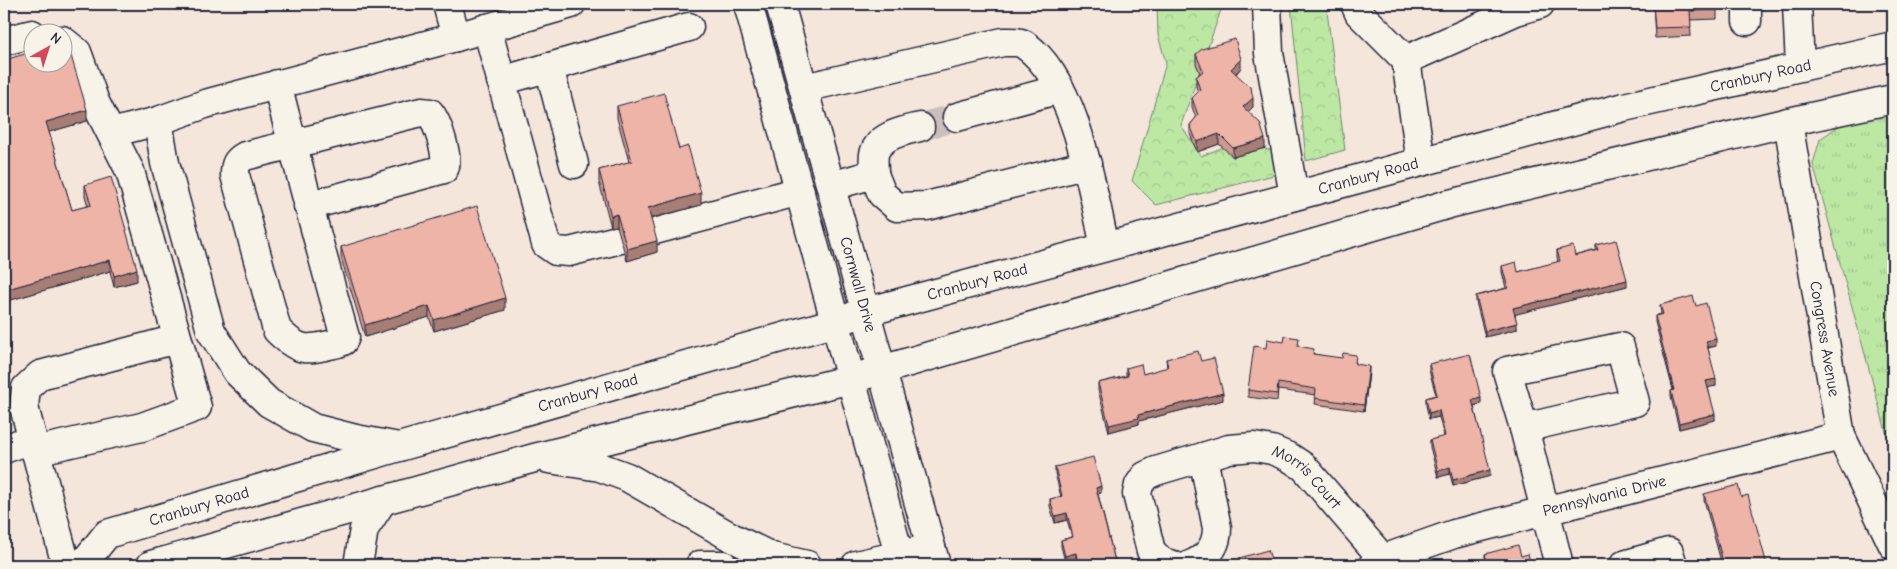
<svg xmlns="http://www.w3.org/2000/svg" width="1897" height="569" font-family="'Comic Neue',sans-serif">
	<defs>
		<pattern id="forest-crowns" width="20" height="18" patternUnits="userSpaceOnUse" patternTransform="scale(1.25)"><rect width="20" height="18" fill="#bde8a4"/><path d="M2 6a3 3 0 1 1 6 0M12 15a3 3 0 1 1 6 0" fill="none" stroke="#a2c78e"/></pattern>
		<pattern id="park-tufts" width="24" height="20" patternUnits="userSpaceOnUse" patternTransform="scale(1.25)"><rect width="24" height="20" fill="#bde8a4"/><path d="M3 7l-1-3M5 7V3M7 7l1-3M15 17l-1-3M17 17v-4M19 17l1-3" fill="none" stroke="#a2c78e"/></pattern>
	</defs>
	<rect width="100%" height="100%" fill="#f5e6db"/>
	<filter id="ink" filterUnits="userSpaceOnUse"><feTurbulence type="fractalNoise" baseFrequency=".02" numOctaves="2"/><feDisplacementMap in="SourceGraphic" scale="10" xChannelSelector="R" yChannelSelector="G"/><feConvolveMatrix kernelMatrix="1 2 1 2 8 2 1 2 1" color-interpolation-filters="sRGB"/></filter>
	<g filter="url(#ink)">
		<g fill="url(#forest-crowns)" stroke="#708570">
			<polygon points="1157,4 1223,4 1181,125 1201,156 1237,142 1277,152 1274,175 1156,205 1132,181 1166,63 1158,35"/>
			<polygon points="1291,4 1326,4 1345,150 1306,161"/>
		</g>
		<polygon fill="url(#park-tufts)" stroke="#708570" points="1893,112 1893,457 1813,164 1820,139 1843,123"/>
		<g fill="none" stroke-linecap="round" stroke-linejoin="round">
			<polyline stroke="#cbbfbb" stroke-width="28" stroke-dasharray="28 14" stroke-linecap="butt" points="920,127 957,117"/>
			<defs>
				<g id="minor">
					<polyline points="447,4 456,37"/>
					<polyline points="748,4 902,565"/>
					<path id="s1" d="M780,4L936,565"/>
					<polyline points="1267,4 1269,53 1294,196"/>
					<polyline points="1355,4 1359,13 1406,60 1421,162"/>
					<polyline points="1747,4 1747,21"/>
					<polyline points="1797,4 1800,66"/>
					<polyline points="487,28 546,244 556,251 569,252 621,239"/>
					<polyline points="4,41 32,34"/>
					<polyline points="1406,60 1516,11 1540,4"/>
					<polyline points="549,67 574,164"/>
					<polyline points="501,81 689,27"/>
					<path d="M277,84C299,169 321,253 345,337L343,341L338,343C307,350 301,354 277,330L235,175C235,165 236,161 245,156L421,112L430,113C437,121 450,159 444,169L308,206"/>
					<path d="M804,88L1003,42C1009,42 1020,41 1025,45C1076,81 1092,188 1105,247"/>
					<polyline points="957,117 1060,89"/>
					<polyline points="158,121 165,163 211,331 237,372 269,403 313,428 356,439 399,447"/>
					<path id="s2" d="M1788,122L1841,436L1893,545"/>
					<polyline points="111,133 158,121 205,104 456,37 571,4"/>
					<path d="M874,174C874,168 873,160 874,154C879,135 904,131 920,127"/>
					<polyline points="831,186 874,174 882,194 897,207 927,206 1087,164"/>
					<polyline points="651,231 800,191"/>
					<polygon points="1620,347 1635,402 1524,428 1507,371"/>
					<polyline points="1524,428 1559,565"/>
					<polyline points="4,449 32,439"/>
					<polyline points="35,451 142,427 197,407 130,171 95,102 77,52 62,40"/>
					<path id="s3" d="M1203,457L1229,449L1254,447L1272,450L1289,457L1304,467L1316,481L1383,559"/>
					<polyline points="66,565 24,407 26,388 40,375 177,339"/>
					<polyline points="358,565 364,529 383,500"/>
					<polyline points="700,565 723,565"/>
					<path d="M1173,565L1162,562L1151,551L1137,494L1139,485L1145,476L1156,471L1203,457L1217,528C1217,547 1207,558 1190,565"/>
					<path id="s4" d="M1373,565L1383,559L1454,534L1841,436"/>
					<polyline points="1624,565 1669,552 1673,565"/>
				</g>
				<g id="major">
					<polyline points="549,459 600,467 627,477 731,537 772,557 807,565"/>
					<path id="s5" d="M82,565L107,534L399,447L836,322L866,312L1624,107L1893,46"/>
					<polyline points="151,565 538,457 851,379 1449,204 1788,122 1893,99"/>
					<polyline points="856,565 931,548"/>
				</g>
			</defs>
			<use href="#minor" stroke="#22223b" stroke-width="31"/>
			<use href="#major" stroke="#22223b" stroke-width="31"/>
			<use href="#minor" stroke="#f7f3e8" stroke-width="28"/>
			<use href="#major" stroke="#f7f3e8" stroke-width="28"/>
		</g>
		<g fill="#cd9b90" stroke="#22223b">
			<polygon points="1653,4 1717,4 1717,19 1690,20 1691,36 1655,38"/>
			<polygon points="1196,54 1241,68 1236,74 1253,107 1248,112 1265,148 1233,157 1219,144 1197,152 1190,134 1190,125 1196,118 1192,107 1192,98 1198,93 1196,86 1196,77 1200,73 1196,64"/>
			<polygon points="4,60 87,121 49,132 72,210 88,206 85,196 85,185 137,281 114,287 110,271 4,302"/>
			<polygon points="617,106 679,149 701,205 651,219 657,252 627,261 617,226 611,227 599,182 599,170 629,162 617,118"/>
			<polygon points="1596,245 1627,286 1515,314 1517,329 1485,337 1476,302 1476,296 1506,288 1502,272 1502,266 1518,272 1558,262 1557,257 1557,250 1575,256 1596,250"/>
			<polygon points="341,247 505,310 434,331 429,317 365,337 341,258"/>
			<polygon points="1660,305 1696,306 1716,346 1708,348 1716,386 1708,387 1715,420 1679,429 1671,397 1671,391 1673,390 1655,322 1655,316 1661,314"/>
			<polygon points="1299,346 1314,354 1356,362 1356,364 1369,373 1364,411 1315,404 1316,395 1278,390 1277,401 1248,397 1248,390 1266,348"/>
			<polygon points="1166,359 1201,361 1223,400 1139,421 1139,424 1109,432 1098,390 1098,383 1126,376 1126,368 1143,374 1167,368"/>
			<polygon points="1429,364 1481,404 1474,406 1490,476 1453,486 1450,474 1438,477 1430,447 1430,440 1444,437 1439,417 1429,419 1426,405 1426,398 1436,395 1429,370"/>
			<polygon points="1055,467 1101,493 1098,494 1116,565 1077,565 1076,560 1065,562 1061,546 1061,540 1072,537 1067,520 1055,523 1050,506 1050,499 1061,497 1055,473"/>
			<polygon points="1704,494 1767,565 1722,565 1704,500"/>
			<polygon points="1485,554 1521,556 1531,565 1487,565 1485,560"/>
		</g>
		<g fill="#a77e76" stroke="#22223b">
			<polygon points="1241,59 1241,68 1231,78 1231,69"/>
			<polygon points="1253,98 1253,107 1243,117 1243,107"/>
			<polygon points="87,110 87,121 46,133 46,122"/>
			<polygon points="1219,134 1219,144 1197,152 1197,142"/>
			<polygon points="1265,139 1265,148 1233,157 1233,148"/>
			<polygon points="701,193 701,205 648,219 648,208"/>
			<polygon points="617,214 617,226 611,227 611,216"/>
			<polygon points="657,241 657,252 627,261 627,249"/>
			<polygon points="110,260 110,271 4,302 4,290"/>
			<polygon points="137,269 137,281 114,287 114,276"/>
			<polygon points="1627,280 1627,286 1513,315 1513,308"/>
			<polygon points="505,298 505,310 434,331 434,320"/>
			<polygon points="429,306 429,317 365,337 365,325"/>
			<polygon points="1517,323 1517,329 1485,337 1485,331"/>
			<polygon points="1716,339 1716,346 1706,348 1706,341"/>
			<polygon points="1369,366 1369,373 1364,411 1364,405"/>
			<polygon points="1716,379 1716,386 1706,388 1706,381"/>
			<polygon points="1223,393 1223,400 1139,421 1139,424 1109,432 1109,425 1138,415"/>
			<polygon points="1481,398 1481,404 1472,406 1472,400"/>
			<polygon points="1439,410 1439,417 1429,419 1429,413"/>
			<polygon points="1715,414 1715,420 1679,429 1679,423"/>
			<polygon points="1450,467 1450,474 1438,477 1438,471"/>
			<polygon points="1490,470 1490,476 1453,486 1453,480"/>
			<polygon points="1101,486 1101,493 1096,494 1096,488"/>
			<polygon points="1067,513 1067,520 1055,523 1055,516"/>
			<polygon points="1076,553 1076,560 1065,562 1065,556"/>
		</g>
		<g fill="#eeb4a8" stroke="#22223b">
			<polygon points="1653,4 1717,4 1717,10 1690,11 1691,27 1655,28"/>
			<polygon points="1235,39 1241,59 1231,69 1251,88 1253,98 1243,107 1260,123 1265,139 1233,148 1219,134 1197,142 1190,125 1198,115 1192,98 1200,90 1196,77 1203,71 1196,54 1202,49"/>
			<polygon points="67,42 87,110 46,122 72,210 91,205 85,185 111,177 137,269 114,276 110,260 4,290 4,60 32,52 32,62 62,62 62,44"/>
			<polygon points="664,93 679,149 688,146 701,193 648,208 657,241 627,249 617,214 611,216 599,170 632,161 617,106"/>
			<polygon points="477,206 505,298 434,320 429,306 365,325 341,247"/>
			<polygon points="1616,240 1627,280 1513,308 1517,323 1485,331 1476,296 1508,288 1502,266 1516,262 1518,272 1560,261 1557,250 1573,246 1575,256 1598,250 1596,245"/>
			<polygon points="1693,296 1696,306 1706,303 1716,339 1706,341 1716,379 1706,381 1715,414 1679,423 1671,391 1674,390 1655,316 1663,314 1660,305"/>
			<polygon points="1285,336 1299,338 1298,346 1314,349 1313,354 1342,358 1343,353 1356,355 1355,364 1369,366 1364,405 1315,398 1316,389 1278,383 1277,394 1248,390 1254,346 1266,348 1267,339 1284,342"/>
			<polygon points="1198,351 1201,361 1214,358 1223,393 1138,415 1139,418 1109,425 1098,383 1128,376 1126,368 1141,364 1143,374 1168,367 1166,359"/>
			<polygon points="1470,354 1481,398 1472,400 1490,470 1453,480 1450,467 1438,471 1430,440 1445,436 1439,410 1429,413 1426,398 1437,395 1429,364"/>
			<polygon points="1093,457 1101,486 1096,488 1116,565 1078,565 1076,553 1065,556 1061,540 1073,537 1067,513 1055,516 1050,499 1062,496 1055,467"/>
			<polygon points="1738,485 1741,497 1748,495 1767,565 1724,565 1704,494"/>
			<polygon points="1518,545 1521,556 1528,554 1531,565 1488,565 1485,554"/>
			<polygon points="1268,550 1273,565 1238,565 1241,565 1239,558"/>
		</g>
	</g>
	<g text-anchor="middle" dominant-baseline="central" stroke-width="4" stroke-linejoin="round" paint-order="stroke">
		<g font-size="16" fill="#22223b" stroke="#f7f3e8">
			<text stroke="none"><textPath href="#s5" startOffset="1756">Cranbury Road</textPath></text>
			<text stroke="none"><textPath href="#s5" startOffset="1351">Cranbury Road</textPath></text>
			<text stroke="none"><textPath href="#s5" startOffset="946">Cranbury Road</textPath></text>
			<text stroke="none"><textPath href="#s1" startOffset="291">Cornwall Drive</textPath></text>
			<text stroke="none"><textPath href="#s2" startOffset="220">Congress Avenue</textPath></text>
			<text stroke="none"><textPath href="#s5" startOffset="541">Cranbury Road</textPath></text>
			<text stroke="none"><textPath href="#s3" startOffset="115">Morris Court</textPath></text>
			<text stroke="none"><textPath href="#s4" startOffset="242">Pennsylvania Drive</textPath></text>
			<text stroke="none"><textPath href="#s5" startOffset="136">Cranbury Road</textPath></text>
		</g>
	</g>
	<rect width="1897" height="569" fill="none" stroke="#f7f3e8" stroke-width="20"/>
	<rect x="10" y="10" width="1877" height="549" fill="none" stroke="#22223b" stroke-width="2" filter="url(#ink)"/>
	<g transform="translate(48 48) rotate(39)"><circle r="24" fill="#f7f3e8" stroke="#a29fa3"/>
	<path d="M0-4L9 19L0 12L-9 19Z" fill="#d1495b"/>
	<text y="-8" font-size="14" font-weight="bold" text-anchor="middle" fill="#22223b">N</text>
	</g>
</svg>
